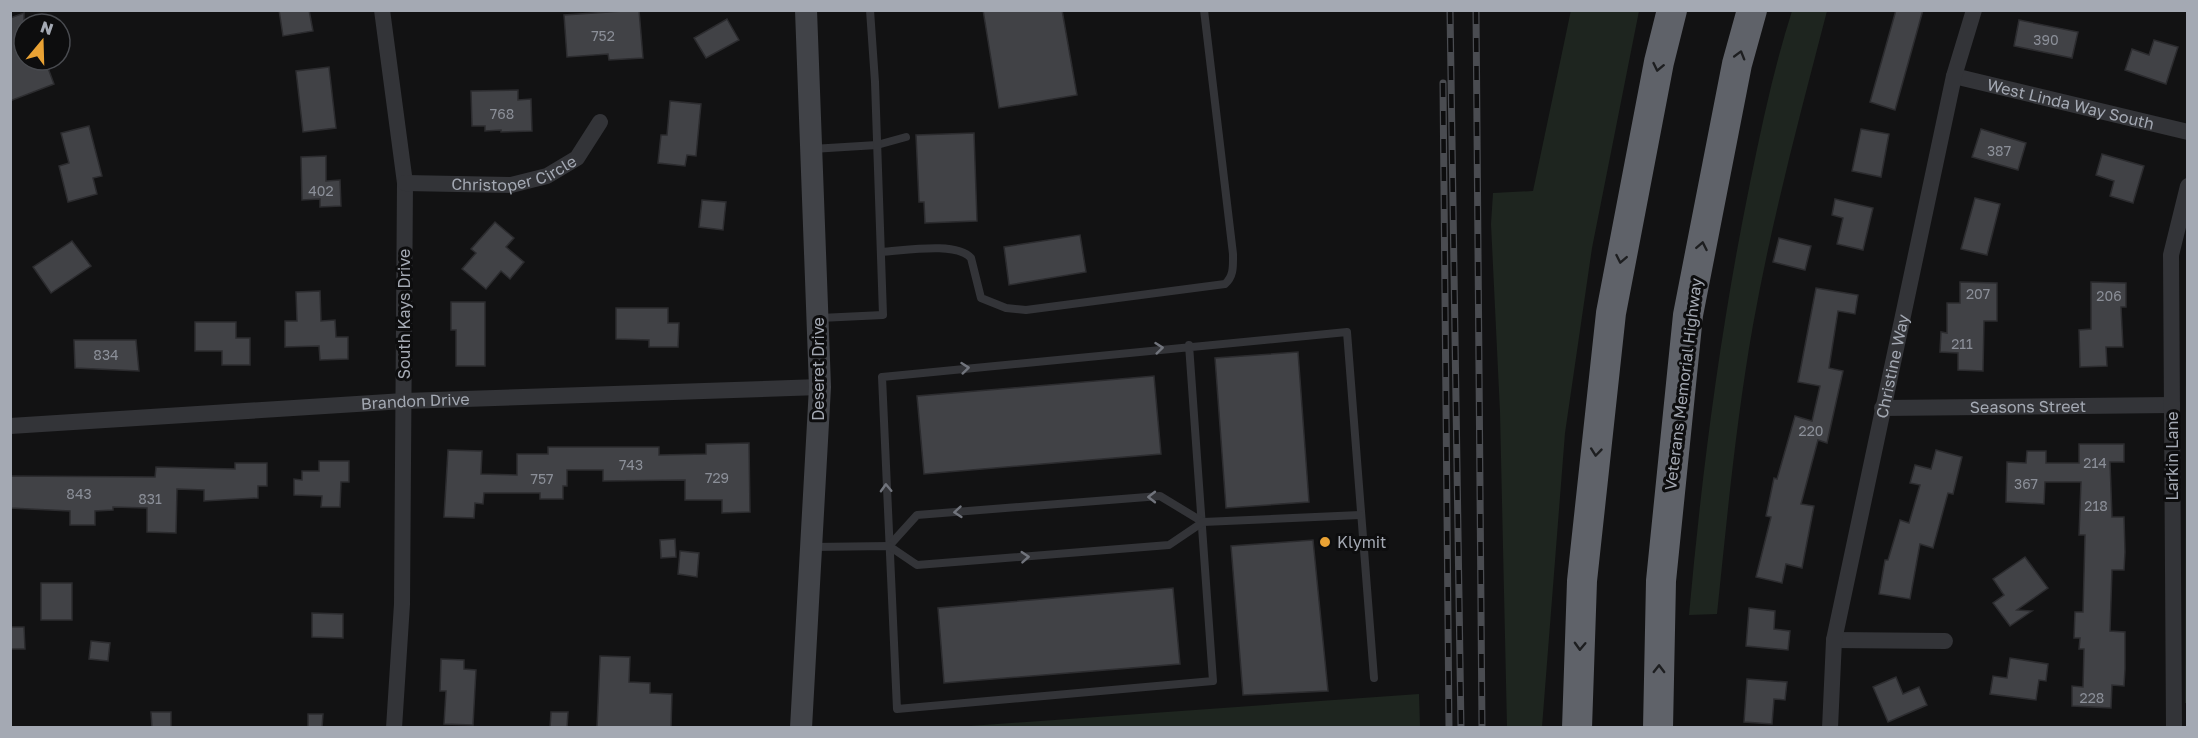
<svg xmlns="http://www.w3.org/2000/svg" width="2198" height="738" font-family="'Golos Text',sans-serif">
	<rect width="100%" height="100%" fill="#121213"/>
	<g fill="#1e251f">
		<polygon points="1571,10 1639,11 1592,248 1565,433 1542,727 1507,727 1500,412 1491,224 1493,193 1533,191"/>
		<path d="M1792,11H1827C1800,115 1772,219 1753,325C1736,421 1727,518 1717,614L1689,615C1702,470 1721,325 1750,183C1762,125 1774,67 1792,11Z"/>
		<polygon points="2187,287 2188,703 2185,703 2186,300"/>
		<polygon points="1419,694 1420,727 956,727"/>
	</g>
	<g fill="#414246" stroke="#2c2c2f" stroke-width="1.5">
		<polygon points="279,10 309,10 313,31 283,36"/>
		<polygon points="639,10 643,58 609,60 608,54 567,57 564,15"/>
		<polygon points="983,10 1062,10 1077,95 999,108"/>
		<polygon points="1896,10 1923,10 1895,110 1870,102"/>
		<polygon points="24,13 24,60 45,60 54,84 10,101 10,18"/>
		<polygon points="727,19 739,40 706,58 694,38"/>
		<polygon points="2019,20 2078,32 2072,58 2014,46"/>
		<polygon points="2154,40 2178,47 2166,84 2125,70 2132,49 2149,55"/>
		<polygon points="329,67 336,128 303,132 296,71"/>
		<polygon points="518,90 518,100 531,99 532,131 501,132 501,130 485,131 485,126 472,126 471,91"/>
		<polygon points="670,101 701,104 696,156 687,155 685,166 658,163 661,135 667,135"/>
		<polygon points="89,126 102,176 93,178 97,194 68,202 59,166 69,163 61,133"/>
		<polygon points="1861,129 1889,134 1881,177 1852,171"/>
		<polygon points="1981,129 2026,143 2018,170 1972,157"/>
		<polygon points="974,133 977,221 925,223 924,202 919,202 916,135"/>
		<polygon points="2102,154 2144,166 2133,203 2110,196 2114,181 2096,175"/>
		<polygon points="326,156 326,181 340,180 341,206 320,207 320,199 302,200 301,157"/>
		<polygon points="1975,198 2000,204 1987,255 1961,249"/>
		<polygon points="1835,199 1873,208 1863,250 1837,244 1843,218 1832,215"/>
		<polygon points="702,200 726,202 723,230 699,227"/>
		<polygon points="495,222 514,238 506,247 524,262 510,279 501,271 486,289 462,269 476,253 471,249"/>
		<polygon points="1080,235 1086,272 1009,285 1004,247"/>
		<polygon points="1779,238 1811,246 1805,270 1773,262"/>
		<polygon points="72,241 91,266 51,293 33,267"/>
		<polygon points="1960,282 1997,283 1997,321 1984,321 1983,371 1958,370 1958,353 1940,352 1941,332 1947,333 1947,303 1960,303"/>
		<polygon points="2091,282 2126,283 2126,307 2121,307 2123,347 2106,347 2107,366 2080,367 2079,330 2091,329"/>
		<polygon points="1816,288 1858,295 1855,314 1838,311 1829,368 1843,371 1827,443 1818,440 1801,504 1814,506 1802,568 1786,564 1782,583 1756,577 1771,517 1766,516 1774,478 1777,479 1795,416 1812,421 1820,386 1798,382"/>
		<polygon points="320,291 321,321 335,320 336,337 348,337 348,359 320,360 319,346 285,347 285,321 297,321 296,292"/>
		<polygon points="451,302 485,302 485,366 456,366 456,330 451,330"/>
		<polygon points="616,308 668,308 668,323 679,323 678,347 649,347 649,340 616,339"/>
		<polygon points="195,322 236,322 236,338 250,338 250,365 222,365 222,351 195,351"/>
		<polygon points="74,340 136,340 139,371 75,368"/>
		<polygon points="1298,352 1309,502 1226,508 1215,358"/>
		<polygon points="1154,376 1161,454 924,474 917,396"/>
		<polygon points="749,443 750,512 722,513 722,500 685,500 685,480 603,481 603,470 567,470 567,486 563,486 563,499 540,499 540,493 484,493 483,504 475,503 474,518 444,517 448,450 482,451 481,474 517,475 517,454 548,454 548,447 659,447 659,455 706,454 706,444"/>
		<polygon points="2079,444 2124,444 2124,462 2110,462 2112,517 2124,517 2125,552 2124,570 2112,570 2110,631 2125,632 2125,669 2124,686 2112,685 2111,708 2072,706 2072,686 2083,687 2084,649 2079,649 2080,638 2074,638 2075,612 2083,612 2085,535 2079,535 2081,482 2045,482 2044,504 2006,502 2007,462 2026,463 2027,451 2046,451 2046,463 2079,463"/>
		<polygon points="1936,450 1962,457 1953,494 1948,493 1933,548 1920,544 1910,599 1879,594 1885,560 1888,560 1900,520 1909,523 1920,485 1910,483 1915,465 1931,469"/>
		<polygon points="319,461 349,461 349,482 341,482 340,507 321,507 322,496 294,495 294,479 302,480 302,471 319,471"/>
		<polygon points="235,463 267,463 267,486 258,486 258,498 204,501 204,490 177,489 176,533 147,532 147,508 113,507 113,510 95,511 95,525 70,525 70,511 10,508 10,476 155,477 156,467 235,469"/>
		<polygon points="675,539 676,557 661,558 660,540"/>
		<polygon points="1313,540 1328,691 1243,695 1231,546"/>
		<polygon points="680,551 699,553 697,577 678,574"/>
		<polygon points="2025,557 2048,588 2017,610 2032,611 2010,626 1993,603 2004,595 1993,579"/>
		<rect x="41" y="583" width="31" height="37"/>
		<polygon points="1173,588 1180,664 944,683 938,608"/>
		<polygon points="1749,608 1775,611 1774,629 1790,631 1788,650 1746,646"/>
		<polygon points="312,613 343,614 343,638 312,637"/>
		<polygon points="10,627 24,627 25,649 10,649"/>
		<polygon points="91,641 110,643 108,661 89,659"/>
		<polygon points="600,656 630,657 629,682 650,683 650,693 672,694 671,728 597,728"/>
		<polygon points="2010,658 2048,664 2046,681 2039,680 2036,700 1990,694 1993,676 2007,678"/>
		<polygon points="441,659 464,660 464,669 476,670 473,725 444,724 446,691 440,691"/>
		<polygon points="1896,677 1903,694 1919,687 1927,705 1888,722 1873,687"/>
		<polygon points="1747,679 1787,682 1785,700 1774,699 1772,724 1744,722"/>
		<polygon points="151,712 171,712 171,728 152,728"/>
		<polygon points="551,712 568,712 567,728 550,728"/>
		<polygon points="308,714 323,714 322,728 308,728"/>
	</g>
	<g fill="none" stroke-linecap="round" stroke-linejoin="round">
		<g stroke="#333438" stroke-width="8">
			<polyline points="812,149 877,145 906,137"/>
			<path d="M881,252C903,251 956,241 971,258L981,298L1006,308L1026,310L1225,284C1234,276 1233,266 1233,254L1204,10"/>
			<polyline points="820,318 883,315 875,82 870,10"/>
			<polyline points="1189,345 1213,681 897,709 882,377 1347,332 1374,678"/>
			<polyline points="889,546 917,515 1160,496 1203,522"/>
			<polyline points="812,547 889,546 917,565 1169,545 1203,522 1360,515"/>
		</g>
		<g stroke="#333438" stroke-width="16">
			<polyline points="382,10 405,183 402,604 394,728"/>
			<path id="s1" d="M1954,76L2188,132"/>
			<path id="s2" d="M405,183L511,185L547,176L577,158L600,122"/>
			<path id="s3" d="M1882,408L2172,405"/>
			<path id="s4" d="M10,426L404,401L820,387"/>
			<polyline points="1834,640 1945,641"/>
			<path id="s5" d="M1830,728L1834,640L1954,76L1974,10"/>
			<polyline points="2174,728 2171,255 2188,186"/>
		</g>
		<polyline stroke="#414348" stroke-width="22" points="801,728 820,387 806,10"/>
		<g stroke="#5f6269" stroke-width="30">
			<polyline points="1577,728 1582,581 1611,313 1659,62 1672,10"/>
			<polyline points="1658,728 1661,581 1688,315 1737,64 1752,10"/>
		</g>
		<defs>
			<g id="rail">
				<polyline points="1450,10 1461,728"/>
				<polyline points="1476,10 1482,728"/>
				<polyline points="1443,83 1449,728"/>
			</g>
		</defs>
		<use href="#rail" stroke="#4a4c51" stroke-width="7"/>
		<use href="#rail" stroke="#0d0d0e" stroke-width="4.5" stroke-dasharray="14" stroke-linecap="butt"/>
	</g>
	<defs><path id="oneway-chevron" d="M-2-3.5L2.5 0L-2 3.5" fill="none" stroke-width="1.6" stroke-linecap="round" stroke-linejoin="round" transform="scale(1.5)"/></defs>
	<g stroke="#1d1e20">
		<use href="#oneway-chevron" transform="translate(1740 55) rotate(-74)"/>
		<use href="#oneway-chevron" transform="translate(1658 67) rotate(102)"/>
		<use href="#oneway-chevron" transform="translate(1702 246) rotate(-79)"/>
		<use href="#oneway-chevron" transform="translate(1621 259) rotate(101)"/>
		<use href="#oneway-chevron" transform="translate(1596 452) rotate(96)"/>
		<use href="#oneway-chevron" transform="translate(1580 646) rotate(92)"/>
		<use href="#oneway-chevron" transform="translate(1659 669) rotate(-89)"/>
	</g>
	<g stroke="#71747c">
		<use href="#oneway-chevron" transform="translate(1159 348) rotate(-6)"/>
		<use href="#oneway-chevron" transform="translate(965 368) rotate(-6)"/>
		<use href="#oneway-chevron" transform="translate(886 488) rotate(-92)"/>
		<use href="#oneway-chevron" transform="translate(1152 497) rotate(180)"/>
		<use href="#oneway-chevron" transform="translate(958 512) rotate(175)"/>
		<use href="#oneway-chevron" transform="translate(1025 557) rotate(-4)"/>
	</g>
	<circle fill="#e9a234" stroke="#0d0d0e" stroke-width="2" cx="1325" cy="542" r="6"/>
	<g text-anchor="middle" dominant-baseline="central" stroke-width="6" stroke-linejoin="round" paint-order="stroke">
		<g font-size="14" fill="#8b8f98">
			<text x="603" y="35">752</text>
			<text x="2046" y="39">390</text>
			<text x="502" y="113">768</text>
			<text x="1999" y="150">387</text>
			<text x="321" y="190">402</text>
			<text x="1978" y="293">207</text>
			<text x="2109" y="295">206</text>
			<text x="1962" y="343">211</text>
			<text x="106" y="354">834</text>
			<text x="1811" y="430">220</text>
			<text x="2095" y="462">214</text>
			<text x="631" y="464">743</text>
			<text x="717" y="477">729</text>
			<text x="542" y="478">757</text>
			<text x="2026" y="483">367</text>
			<text x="79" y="493">843</text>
			<text x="150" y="498">831</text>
			<text x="2096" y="505">218</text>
			<text x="2092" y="697">228</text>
		</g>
		<g font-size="16" fill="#a4a9b3" stroke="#0d0d0e">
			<text stroke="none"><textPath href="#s1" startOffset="120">West Linda Way South</textPath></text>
			<text stroke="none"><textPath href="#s2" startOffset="111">Christoper Circle</textPath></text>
			<text transform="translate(404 314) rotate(-90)">South Kays Drive</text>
			<text stroke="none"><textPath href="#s5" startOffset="368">Christine Way</textPath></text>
			<text transform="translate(818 369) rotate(-90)">Deseret Drive</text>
			<text transform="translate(1683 384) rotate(-83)">Veterans Memorial Highway</text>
			<text stroke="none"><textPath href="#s4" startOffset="406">Brandon Drive</textPath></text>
			<text stroke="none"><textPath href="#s3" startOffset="146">Seasons Street</textPath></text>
			<text transform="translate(2172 456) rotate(-90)">Larkin Lane</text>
		</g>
		<g font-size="16" fill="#a4a9b3" stroke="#0d0d0e" text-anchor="start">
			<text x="1337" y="542">Klymit</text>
		</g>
	</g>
	<rect width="2198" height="738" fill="none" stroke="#a4a9b3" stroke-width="24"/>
	<g transform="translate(42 42) rotate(19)"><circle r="28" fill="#0d0d0e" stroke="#494b50" stroke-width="1.5"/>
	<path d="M0-4.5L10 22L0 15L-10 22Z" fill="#e9a234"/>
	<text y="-9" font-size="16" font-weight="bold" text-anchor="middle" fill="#a4a9b3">N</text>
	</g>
</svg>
